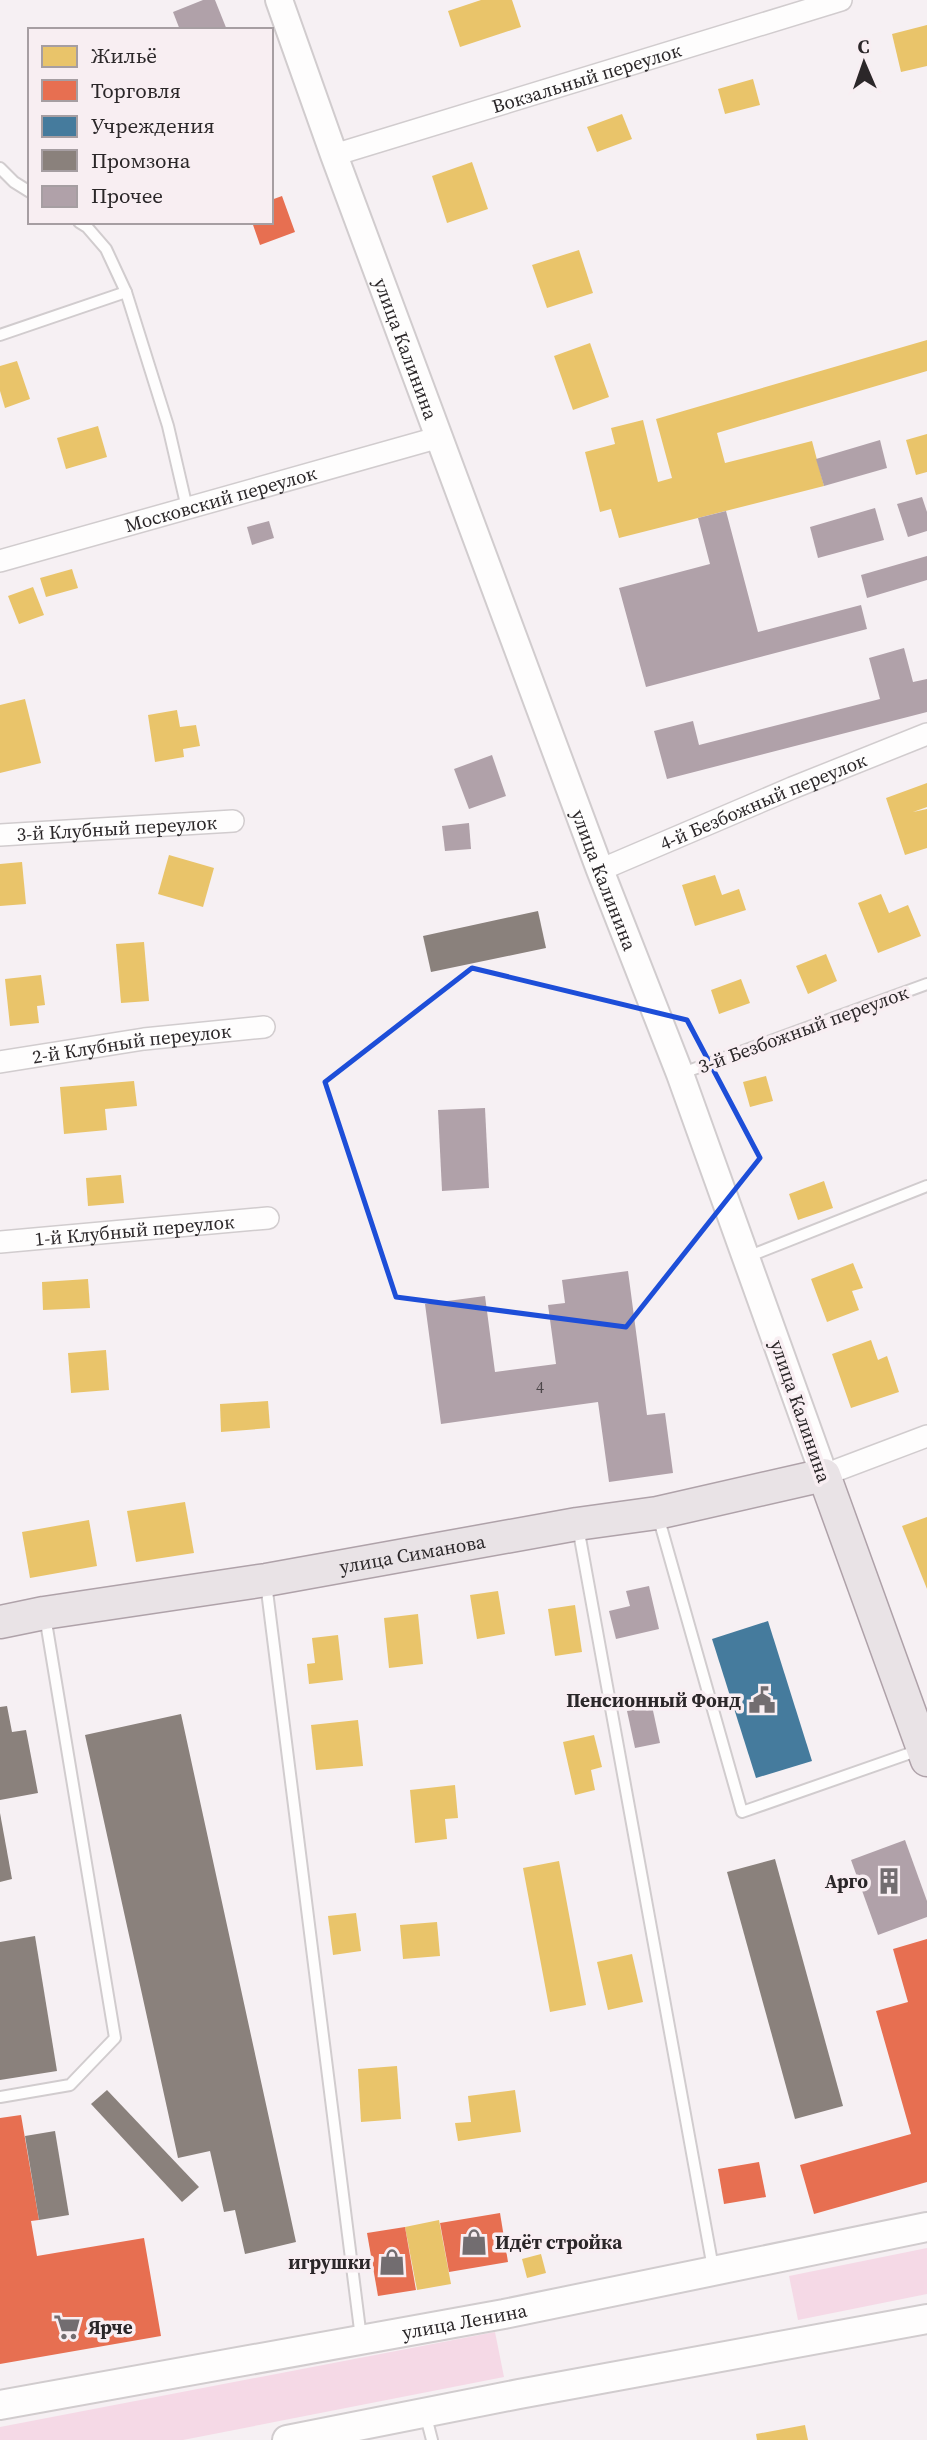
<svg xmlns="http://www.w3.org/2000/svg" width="927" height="2440" font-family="'Source Serif 4',serif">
	<rect width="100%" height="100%" fill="#f6f0f3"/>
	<g fill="#f5d9e6">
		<polygon points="927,2248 927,2294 798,2320 789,2276"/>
		<polygon points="495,2332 504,2377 183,2440 0,2440 0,2427"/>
	</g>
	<g fill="#e9c46a">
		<polygon points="481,0 512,0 521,27 460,47 448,11"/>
		<polygon points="927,25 927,66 901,72 892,34"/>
		<polygon points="753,79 760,105 725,114 718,89"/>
		<polygon points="622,114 632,139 597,152 587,127"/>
		<polygon points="472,162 488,209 447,223 432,176"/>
		<polygon points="579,250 593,293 547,308 532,265"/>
		<polygon points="927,340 927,371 717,433 725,463 812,441 824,486 619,538 611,509 600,512 585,452 615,444 611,428 643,420 658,482 672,478 656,419"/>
		<polygon points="590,343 609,397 573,410 554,356"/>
		<polygon points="17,361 30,399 5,408 0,391 0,366"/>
		<polygon points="98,426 107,457 66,469 57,438"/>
		<polygon points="927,434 927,472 916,475 906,440"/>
		<polygon points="72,569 78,588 46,597 40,578"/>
		<polygon points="33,587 44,615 19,624 8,596"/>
		<polygon points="25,699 41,763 0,773 0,705"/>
		<polygon points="177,710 180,727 196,725 200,746 183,749 184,757 155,762 148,715"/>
		<polygon points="927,783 927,807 913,812 927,809 927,848 905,855 886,798"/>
		<polygon points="169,855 214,868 203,907 158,894"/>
		<polygon points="22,862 26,904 0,906 0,864"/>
		<polygon points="715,875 722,895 739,889 746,910 695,926 682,885"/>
		<polygon points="881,894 889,913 908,905 921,936 878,953 858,903"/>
		<polygon points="144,942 149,1001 121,1003 116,944"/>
		<polygon points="826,954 837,981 808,994 796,966"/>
		<polygon points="41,975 45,1005 37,1006 39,1023 10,1026 5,979"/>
		<polygon points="741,979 750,1003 719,1014 711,990"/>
		<polygon points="766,1076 773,1101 750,1107 743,1082"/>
		<polygon points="134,1081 137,1106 105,1109 107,1130 64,1134 60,1087"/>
		<polygon points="121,1175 124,1203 88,1206 86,1178"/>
		<polygon points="824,1181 833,1208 798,1220 789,1194"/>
		<polygon points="853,1263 863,1288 852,1291 859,1310 827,1322 811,1279"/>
		<polygon points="88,1279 90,1308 43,1310 42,1282"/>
		<polygon points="871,1340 878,1360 887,1356 899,1392 851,1408 832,1354"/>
		<polygon points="106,1350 109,1390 71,1393 68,1353"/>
		<polygon points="268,1401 270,1428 221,1432 220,1404"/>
		<polygon points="185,1502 194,1553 136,1562 127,1511"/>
		<polygon points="927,1517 927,1589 902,1526"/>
		<polygon points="89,1520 97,1566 30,1578 22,1532"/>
		<polygon points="498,1591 505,1634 477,1639 470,1595"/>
		<polygon points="575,1605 582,1652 555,1656 548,1609"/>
		<polygon points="418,1614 423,1664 389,1668 384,1618"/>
		<polygon points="338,1635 343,1680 309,1684 307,1664 315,1663 312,1638"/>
		<polygon points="358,1720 363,1766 316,1770 311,1725"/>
		<polygon points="594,1735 602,1767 591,1770 595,1790 575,1795 563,1742"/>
		<polygon points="455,1785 458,1818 445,1819 447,1839 415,1843 410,1790"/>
		<polygon points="559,1861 586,2005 550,2012 523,1868"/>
		<polygon points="356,1913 361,1951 333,1955 328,1916"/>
		<polygon points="437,1922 440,1956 403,1959 400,1925"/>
		<polygon points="632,1954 643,2002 608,2010 597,1962"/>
		<polygon points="397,2066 401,2119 361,2122 358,2069"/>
		<polygon points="515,2090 521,2132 458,2141 455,2123 471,2122 468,2096"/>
		<polygon points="439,2220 451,2284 417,2290 405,2227"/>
		<polygon points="541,2254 546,2273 527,2278 522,2259"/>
		<polygon points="805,2425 808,2440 757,2440 756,2434"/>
	</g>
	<g fill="#e76f51">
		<polygon points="282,196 295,232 260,245 252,222 271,222 271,200"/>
		<polygon points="927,1939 927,2182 814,2214 800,2165 911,2134 876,2011 908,2002 893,1949"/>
		<polygon points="21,2115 39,2220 31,2221 37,2256 144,2238 161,2336 0,2364 0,2118"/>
		<polygon points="759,2162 766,2197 724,2204 718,2169"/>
		<polygon points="500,2213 508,2262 449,2272 440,2223"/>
		<polygon points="405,2227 416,2290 378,2296 367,2233"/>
	</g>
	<polygon fill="#457b9d" points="768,1621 812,1761 756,1778 712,1639"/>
	<g fill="#8a817c">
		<polygon points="538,911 546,948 431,972 423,936"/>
		<polygon points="7,1706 12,1732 26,1730 38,1793 0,1800 0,1707"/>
		<polygon points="181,1714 296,2242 245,2254 235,2210 224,2212 210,2151 178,2158 85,1735"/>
		<polygon points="0,1813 12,1879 0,1882"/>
		<polygon points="775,1859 843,2106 795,2119 727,1872"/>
		<polygon points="35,1936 57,2071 0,2080 0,1942"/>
		<polygon points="107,2090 199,2187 182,2202 91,2104"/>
		<polygon points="55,2131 69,2215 39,2220 25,2136"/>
	</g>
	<g fill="#b0a1a9">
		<polygon points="203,0 215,0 227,30 180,30 173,12"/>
		<polygon points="880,440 887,468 824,486 816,459"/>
		<polygon points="922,497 927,512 927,531 908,537 897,504"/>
		<polygon points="875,508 884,540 818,558 810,527"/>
		<polygon points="726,511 758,632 861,605 867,629 646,687 619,588 710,564 698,518"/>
		<polygon points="269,521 274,538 252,545 247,527"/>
		<polygon points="927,556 927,580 867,598 861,575"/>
		<polygon points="904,648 913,682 927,679 927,712 667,779 654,731 693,721 699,745 880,699 869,658"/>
		<polygon points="492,755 506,796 469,809 454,769"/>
		<polygon points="469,823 471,849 445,851 442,826"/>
		<polygon points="485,1108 489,1188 442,1191 438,1110"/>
		<polygon points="628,1271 647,1415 665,1413 673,1473 609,1482 598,1402 441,1424 425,1304 485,1296 495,1372 556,1364 548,1305 565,1303 562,1280"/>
		<polygon points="649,1586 659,1629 616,1639 609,1611 630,1606 626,1591"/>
		<polygon points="652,1706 660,1743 635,1748 627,1711"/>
		<polygon points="905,1840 927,1901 927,1917 878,1935 851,1860"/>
	</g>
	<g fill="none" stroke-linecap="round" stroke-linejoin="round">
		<defs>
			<g id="service">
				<polyline points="0,168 14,182 30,192"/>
				<polyline points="79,222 87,227 106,249 126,292 168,426 187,508"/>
				<polyline points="0,335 126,292"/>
				<polyline points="680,1074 927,984"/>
				<polyline points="747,1257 927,1186"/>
				<polyline points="658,1516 742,1812 922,1749"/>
				<polyline points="578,1527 713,2268"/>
				<polyline points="266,1583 361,2338"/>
				<polyline points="0,2097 70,2085 115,2038 45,1616"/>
				<polyline points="425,2413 432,2440"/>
			</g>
			<g id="minor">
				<path id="s1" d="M334,155L841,0"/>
				<path id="s2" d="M0,561L440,437"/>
				<path id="s3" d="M0,835L233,821"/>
				<path id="s4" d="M600,870L792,788L927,734"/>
				<path id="s5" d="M0,1062L144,1039L264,1027"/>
				<path id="s6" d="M0,1242L268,1218"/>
				<polyline points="824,1475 927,1436"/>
			</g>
			<g id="tertiary">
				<path id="s7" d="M279,0L334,155L600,870L680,1074L824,1475"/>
			</g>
			<g id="secondary">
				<path id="s8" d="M0,2405L504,2314L927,2227"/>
				<polyline points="287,2440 519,2394 927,2319"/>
			</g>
			<g id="primary">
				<path id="s9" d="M0,1622L44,1613L266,1580L577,1524L657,1513L824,1475L927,1760"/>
			</g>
		</defs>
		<use href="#service" stroke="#d1ccce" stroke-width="14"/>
		<use href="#minor" stroke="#d1ccce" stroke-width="24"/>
		<use href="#tertiary" stroke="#d1ccce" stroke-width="30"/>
		<use href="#secondary" stroke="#d1ccce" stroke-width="32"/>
		<use href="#primary" stroke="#afa2a9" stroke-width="35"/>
		<use href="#service" stroke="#fefdfd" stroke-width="10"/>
		<use href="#minor" stroke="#fefdfd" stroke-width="21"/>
		<use href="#tertiary" stroke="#fefdfd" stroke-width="26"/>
		<use href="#secondary" stroke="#fefdfd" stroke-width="28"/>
		<use href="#primary" stroke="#e9e3e6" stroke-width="32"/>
	</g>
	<path fill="none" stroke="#1d4ed8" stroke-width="5" stroke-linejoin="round" d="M472,968L687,1020L760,1158L626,1327L396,1297L325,1082Z"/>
	<defs>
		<symbol id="civic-bare" viewBox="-9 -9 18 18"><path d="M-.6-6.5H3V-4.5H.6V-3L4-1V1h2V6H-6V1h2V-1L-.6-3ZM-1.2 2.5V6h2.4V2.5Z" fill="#726d70" stroke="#f8eef2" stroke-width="2.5" paint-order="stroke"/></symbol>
		<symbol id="building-bare" viewBox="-9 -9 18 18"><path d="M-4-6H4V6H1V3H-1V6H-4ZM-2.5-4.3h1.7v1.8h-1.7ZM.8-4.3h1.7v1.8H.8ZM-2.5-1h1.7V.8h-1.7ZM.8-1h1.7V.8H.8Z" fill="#726d70" stroke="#f8eef2" stroke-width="2.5" paint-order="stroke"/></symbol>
		<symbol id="shop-bare" viewBox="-9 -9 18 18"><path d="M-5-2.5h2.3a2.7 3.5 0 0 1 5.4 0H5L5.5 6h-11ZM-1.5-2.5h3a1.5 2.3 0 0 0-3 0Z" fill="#726d70" stroke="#f8eef2" stroke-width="2.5" paint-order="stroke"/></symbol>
		<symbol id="supermarket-bare" viewBox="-9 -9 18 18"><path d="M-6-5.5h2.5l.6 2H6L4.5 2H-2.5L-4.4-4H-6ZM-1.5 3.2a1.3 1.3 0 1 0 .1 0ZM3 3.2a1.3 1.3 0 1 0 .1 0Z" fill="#726d70" stroke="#f8eef2" stroke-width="2.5" paint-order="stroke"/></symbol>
	</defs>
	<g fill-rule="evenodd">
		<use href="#civic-bare" x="743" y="1681" width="38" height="38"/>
		<use href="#building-bare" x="870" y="1862" width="38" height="38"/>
		<use href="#shop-bare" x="455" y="2223" width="38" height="38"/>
		<use href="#shop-bare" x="373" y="2243" width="38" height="38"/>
		<use href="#supermarket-bare" x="48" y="2308" width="38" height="38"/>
	</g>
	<g text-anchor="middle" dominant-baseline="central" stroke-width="7" stroke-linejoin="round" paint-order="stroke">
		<g font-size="16" fill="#4c4649">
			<text x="540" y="1387">4</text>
		</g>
		<g font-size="19" fill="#2b2729" stroke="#f8eef2">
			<text stroke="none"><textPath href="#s1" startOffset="264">Вокзальный переулок</textPath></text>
			<text stroke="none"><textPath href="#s7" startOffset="371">улица Калинина</textPath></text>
			<text stroke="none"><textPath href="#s2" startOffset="229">Московский переулок</textPath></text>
			<text stroke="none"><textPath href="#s4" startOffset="177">4-й Безбожный переулок</textPath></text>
			<text stroke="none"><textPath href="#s3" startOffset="117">3-й Клубный переулок</textPath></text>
			<text stroke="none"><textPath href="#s7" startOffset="938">улица Калинина</textPath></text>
			<text transform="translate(803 1029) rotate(-20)">3-й Безбожный переулок</text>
			<text stroke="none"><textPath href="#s5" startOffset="133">2-й Клубный переулок</textPath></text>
			<text stroke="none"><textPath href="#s6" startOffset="135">1-й Клубный переулок</textPath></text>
			<text transform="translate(801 1411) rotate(71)">улица Калинина</text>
			<text stroke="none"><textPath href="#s9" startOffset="418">улица Симанова</textPath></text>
			<text stroke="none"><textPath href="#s8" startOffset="472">улица Ленина</textPath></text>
		</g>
		<g font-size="19" font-weight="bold" fill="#2b2729" stroke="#f8eef2" text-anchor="end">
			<text x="741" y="1700">Пенсионный Фонд</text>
			<text x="868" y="1881">Арго</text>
			<text x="495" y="2242" text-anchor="start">Идёт стройка</text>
			<text x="371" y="2262">игрушки</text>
			<text x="88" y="2327" text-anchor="start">Ярче</text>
		</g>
	</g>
	<rect x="28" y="28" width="245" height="196" fill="#f8eef2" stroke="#a69ea2" stroke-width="2"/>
	<rect x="42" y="46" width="35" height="21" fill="#e9c46a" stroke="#a69ea2" stroke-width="2"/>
	<text x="91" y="63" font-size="21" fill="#2b2729">Жильё</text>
	<rect x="42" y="80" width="35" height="21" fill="#e76f51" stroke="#a69ea2" stroke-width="2"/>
	<text x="91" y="98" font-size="21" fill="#2b2729">Торговля</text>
	<rect x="42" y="116" width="35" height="21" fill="#457b9d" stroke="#a69ea2" stroke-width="2"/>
	<text x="91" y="133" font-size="21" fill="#2b2729">Учреждения</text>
	<rect x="42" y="150" width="35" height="21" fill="#8a817c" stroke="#a69ea2" stroke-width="2"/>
	<text x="91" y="168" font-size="21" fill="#2b2729">Промзона</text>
	<rect x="42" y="186" width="35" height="21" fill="#b0a1a9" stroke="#a69ea2" stroke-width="2"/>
	<text x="91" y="203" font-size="21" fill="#2b2729">Прочее</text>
	<g transform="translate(864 63) rotate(358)" stroke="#f8eef2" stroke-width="5" paint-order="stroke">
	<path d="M0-5L12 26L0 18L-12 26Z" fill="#2b2729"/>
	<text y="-10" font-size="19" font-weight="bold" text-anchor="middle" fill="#2b2729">С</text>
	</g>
</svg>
